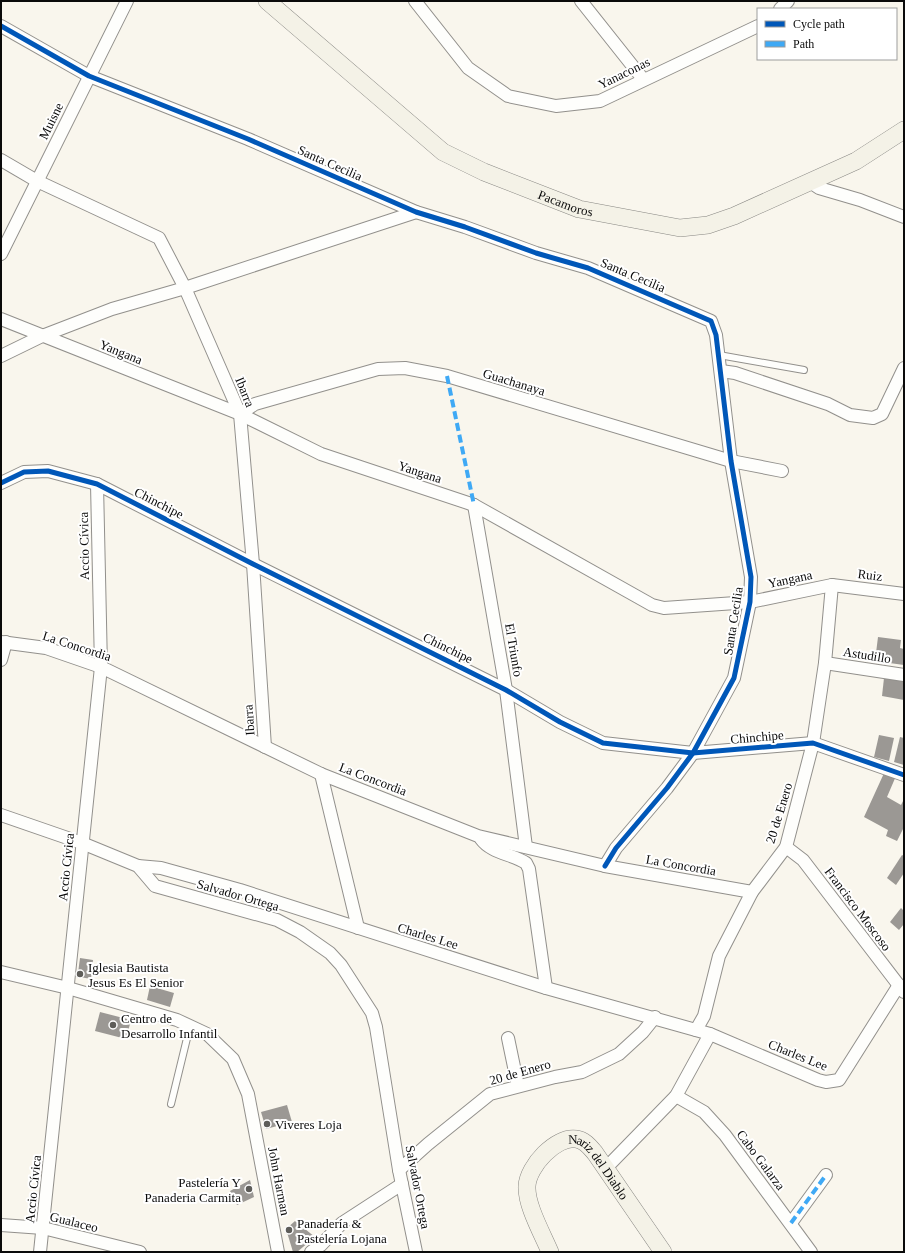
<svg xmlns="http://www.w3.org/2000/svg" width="905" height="1253" font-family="Georgia,serif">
	<rect width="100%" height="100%" fill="#f9f6ed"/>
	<g fill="#9b9894">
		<polygon points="878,637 901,640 900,648 904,649 904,665 875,661"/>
		<polygon points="884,678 904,681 904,700 882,696"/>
		<polygon points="879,735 894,738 889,761 874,757"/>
		<polygon points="900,737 904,738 904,765 894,762"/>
		<polygon points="885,771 896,776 887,797 901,805 904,799 904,827 897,841 886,836 888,830 864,817"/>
		<polygon points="902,855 904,856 904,873 896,885 887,878"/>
		<polygon points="901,908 904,911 904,924 899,930 890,922"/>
		<polygon points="80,958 93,960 91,979 80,977 78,973"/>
		<polygon points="150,986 174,993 170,1007 147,1000"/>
		<polygon points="100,1012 131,1020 126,1039 95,1031"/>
		<polygon points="287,1105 292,1122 266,1129 261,1112"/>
		<polygon points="250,1180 254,1197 237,1205 230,1191"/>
		<polygon points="295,1221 315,1237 297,1252 293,1252 286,1229"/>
	</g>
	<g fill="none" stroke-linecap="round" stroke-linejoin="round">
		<defs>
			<g id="lane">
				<polyline points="719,355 804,370"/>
				<polyline points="171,1104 190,1026"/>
			</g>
			<g id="street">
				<polyline points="415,1 468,68 508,96 556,106 600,101 758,26"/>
				<polyline points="581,1 643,79"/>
				<polyline points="780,9 788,1"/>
				<polyline points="1,26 89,76 248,139 416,212 465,227 536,253 588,268 711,321 716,335 731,461 751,577 750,602 734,678 693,753 667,788 616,848 605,866"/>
				<polyline points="1,160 37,181 159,238 185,288 240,414 253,564 265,747"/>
				<polyline points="810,182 819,188 860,200 904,217"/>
				<polyline points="1,254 127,1"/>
				<polyline points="1,319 240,414 321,454 474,505 652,605 664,608 750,602 832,585 904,594"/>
				<polyline points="1,356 42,336 112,309 185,288 416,212"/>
				<polyline points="721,371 735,373 828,404 850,415 873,418 882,414 904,368"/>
				<polyline points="240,414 255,404 378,369 405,368 447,376 731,461 782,471"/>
				<polyline points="1,483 24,472 48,471 97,484 253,564 506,690 560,722 603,743 693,753 813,743 904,775"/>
				<polyline points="474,505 506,690 526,847"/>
				<polyline points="1,642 46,648 101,667 321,774 478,836 605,866 752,892"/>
				<polyline points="1,660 6,642"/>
				<polyline points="825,663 904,675"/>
				<polyline points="321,774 358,928"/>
				<polyline points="1,815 82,843 138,866 155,886 277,920 300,932 330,953 341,965 372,1013 376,1027 399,1170 416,1252"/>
				<path d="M481,839C491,853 512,854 526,863L529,869L546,988"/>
				<polyline points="786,847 803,860 904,992"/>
				<polyline points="138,866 161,868 240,890 546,988 710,1034"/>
				<polyline points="1,972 68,988 177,1020 207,1034 233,1059 248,1094 278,1252"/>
				<polyline points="696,1030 704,1016 719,956 752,892 786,847 813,743 825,663 832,585"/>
				<polyline points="508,1038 518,1086"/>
				<polyline points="676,1096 704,1112 725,1135 811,1252"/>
				<polyline points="606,1168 676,1096 710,1034 818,1080 826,1082 839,1080 899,985"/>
				<polyline points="399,1170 428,1144 490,1094 555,1077 582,1072 619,1054 643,1032 655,1017"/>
				<polyline points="791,1223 826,1175"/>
				<polyline points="1,1225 43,1228 140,1252"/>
				<polyline points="40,1252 101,667 97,484"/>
				<polyline points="311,1252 321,1245 342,1223 402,1184"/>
			</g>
			<g id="secondary">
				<path id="s1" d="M267,1L443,152L484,172L579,209L680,228L708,225L734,216L856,161L904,130"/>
				<path id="s2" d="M550,1252C542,1233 526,1205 527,1186C528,1166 556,1136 576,1139C585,1140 590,1147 595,1153L663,1252"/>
			</g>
		</defs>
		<use href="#lane" stroke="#92908c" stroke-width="8"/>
		<use href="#street" stroke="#92908c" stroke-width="14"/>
		<use href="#secondary" stroke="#888783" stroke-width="18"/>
		<use href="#lane" stroke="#fefefc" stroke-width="6"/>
		<use href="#street" stroke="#fefefc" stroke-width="12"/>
		<use href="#secondary" stroke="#f4f2e7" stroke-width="17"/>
		<g stroke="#3fa9f5" stroke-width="4" stroke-dasharray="8 4" stroke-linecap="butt">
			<polyline points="447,376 474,505"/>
			<polyline points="791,1223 826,1175"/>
		</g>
		<defs>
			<g id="cycleway">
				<polyline points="1,26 89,76 248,139 416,212 465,227 536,253 588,268 711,321 716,335 731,461 751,577 750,602 734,678 693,753 667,788 616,848 605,866"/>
				<polyline points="1,483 24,472 48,471 97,484 253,564 506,690 560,722 603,743 693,753 813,743 904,775"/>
			</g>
		</defs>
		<use href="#cycleway" stroke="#fff" stroke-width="8"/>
		<use href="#cycleway" stroke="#0057b8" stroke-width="5"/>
	</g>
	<g fill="#5e5d59" stroke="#fff" stroke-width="1.5">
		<circle cx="80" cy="974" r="4"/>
		<circle cx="113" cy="1025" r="4"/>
		<circle cx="267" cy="1124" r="4"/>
		<circle cx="249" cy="1189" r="4"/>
		<circle cx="289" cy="1230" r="4"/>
	</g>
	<g text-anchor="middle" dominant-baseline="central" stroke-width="4" stroke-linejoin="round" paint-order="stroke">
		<g font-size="13" fill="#0a0a0a" stroke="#fff">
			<text transform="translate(624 73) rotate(-26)">Yanaconas</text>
			<text transform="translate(51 121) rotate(-64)">Muisne</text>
			<text transform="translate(330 163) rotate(24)">Santa Cecilia</text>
			<text stroke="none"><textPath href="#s1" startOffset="365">Pacamoros</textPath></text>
			<text transform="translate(633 275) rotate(23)">Santa Cecilia</text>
			<text transform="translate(121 352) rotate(22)">Yangana</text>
			<text transform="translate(514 382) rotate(17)">Guachanaya</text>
			<text transform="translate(245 392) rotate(68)">Ibarra</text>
			<text transform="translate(420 472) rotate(18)">Yangana</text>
			<text transform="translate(159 503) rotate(27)">Chinchipe</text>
			<text transform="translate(84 546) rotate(-91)">Accio Cívica</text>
			<text transform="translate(870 575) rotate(7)">Ruiz</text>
			<text transform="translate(790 579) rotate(-12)">Yangana</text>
			<text transform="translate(733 621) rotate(-81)">Santa Cecilia</text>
			<text transform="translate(77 646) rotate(18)">La Concordia</text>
			<text transform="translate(448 648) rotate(26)">Chinchipe</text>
			<text transform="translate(514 650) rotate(80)">El Triunfo</text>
			<text transform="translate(867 655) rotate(9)">Astudillo</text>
			<text transform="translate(249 720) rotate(-94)">Ibarra</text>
			<text transform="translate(757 737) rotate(-5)">Chinchipe</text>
			<text transform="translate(373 779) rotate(21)">La Concordia</text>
			<text transform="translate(779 813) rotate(-73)">20 de Enero</text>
			<text transform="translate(681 865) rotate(10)">La Concordia</text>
			<text transform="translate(66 867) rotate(-84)">Accio Cívica</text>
			<text transform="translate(238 895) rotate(16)">Salvador Ortega</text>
			<text transform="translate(858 909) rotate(53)">Francisco Moscoso</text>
			<text transform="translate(428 936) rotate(17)">Charles Lee</text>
			<text transform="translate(798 1055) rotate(22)">Charles Lee</text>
			<text transform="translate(520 1072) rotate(-16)">20 de Enero</text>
			<text transform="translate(761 1160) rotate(53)">Cabo Galarza</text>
			<text stroke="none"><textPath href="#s2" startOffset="179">Nariz del Diablo</textPath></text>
			<text transform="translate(279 1181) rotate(79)">John Harman</text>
			<text transform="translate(418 1187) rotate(79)">Salvador Ortega</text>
			<text transform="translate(33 1189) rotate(-84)">Accio Cívica</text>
			<text transform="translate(74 1222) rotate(14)">Gualaceo</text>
		</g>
		<g font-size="13" fill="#0a0a0a" stroke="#fff" text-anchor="start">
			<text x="88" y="967">Iglesia Bautista<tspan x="88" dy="15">Jesus Es El Senior</tspan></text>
			<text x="121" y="1018">Centro de<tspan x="121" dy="15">Desarrollo Infantil</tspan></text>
			<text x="275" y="1124">Viveres Loja</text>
			<text x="241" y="1182" text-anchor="end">Pastelería Y<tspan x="241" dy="15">Panaderia Carmita</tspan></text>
			<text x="297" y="1223">Panadería &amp;<tspan x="297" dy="15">Pastelería Lojana</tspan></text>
		</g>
	</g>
	<rect width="905" height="1253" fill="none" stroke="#0a0a0a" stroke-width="4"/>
	<rect x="757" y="8" width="140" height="52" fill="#ffffff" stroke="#9d9d9d"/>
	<rect x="765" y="21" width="20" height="6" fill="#0057b8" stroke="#9d9d9d"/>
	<text x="793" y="28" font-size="12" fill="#0a0a0a">Cycle path</text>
	<rect x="765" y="41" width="20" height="6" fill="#3fa9f5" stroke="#9d9d9d"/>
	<text x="793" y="48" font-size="12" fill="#0a0a0a">Path</text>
</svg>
